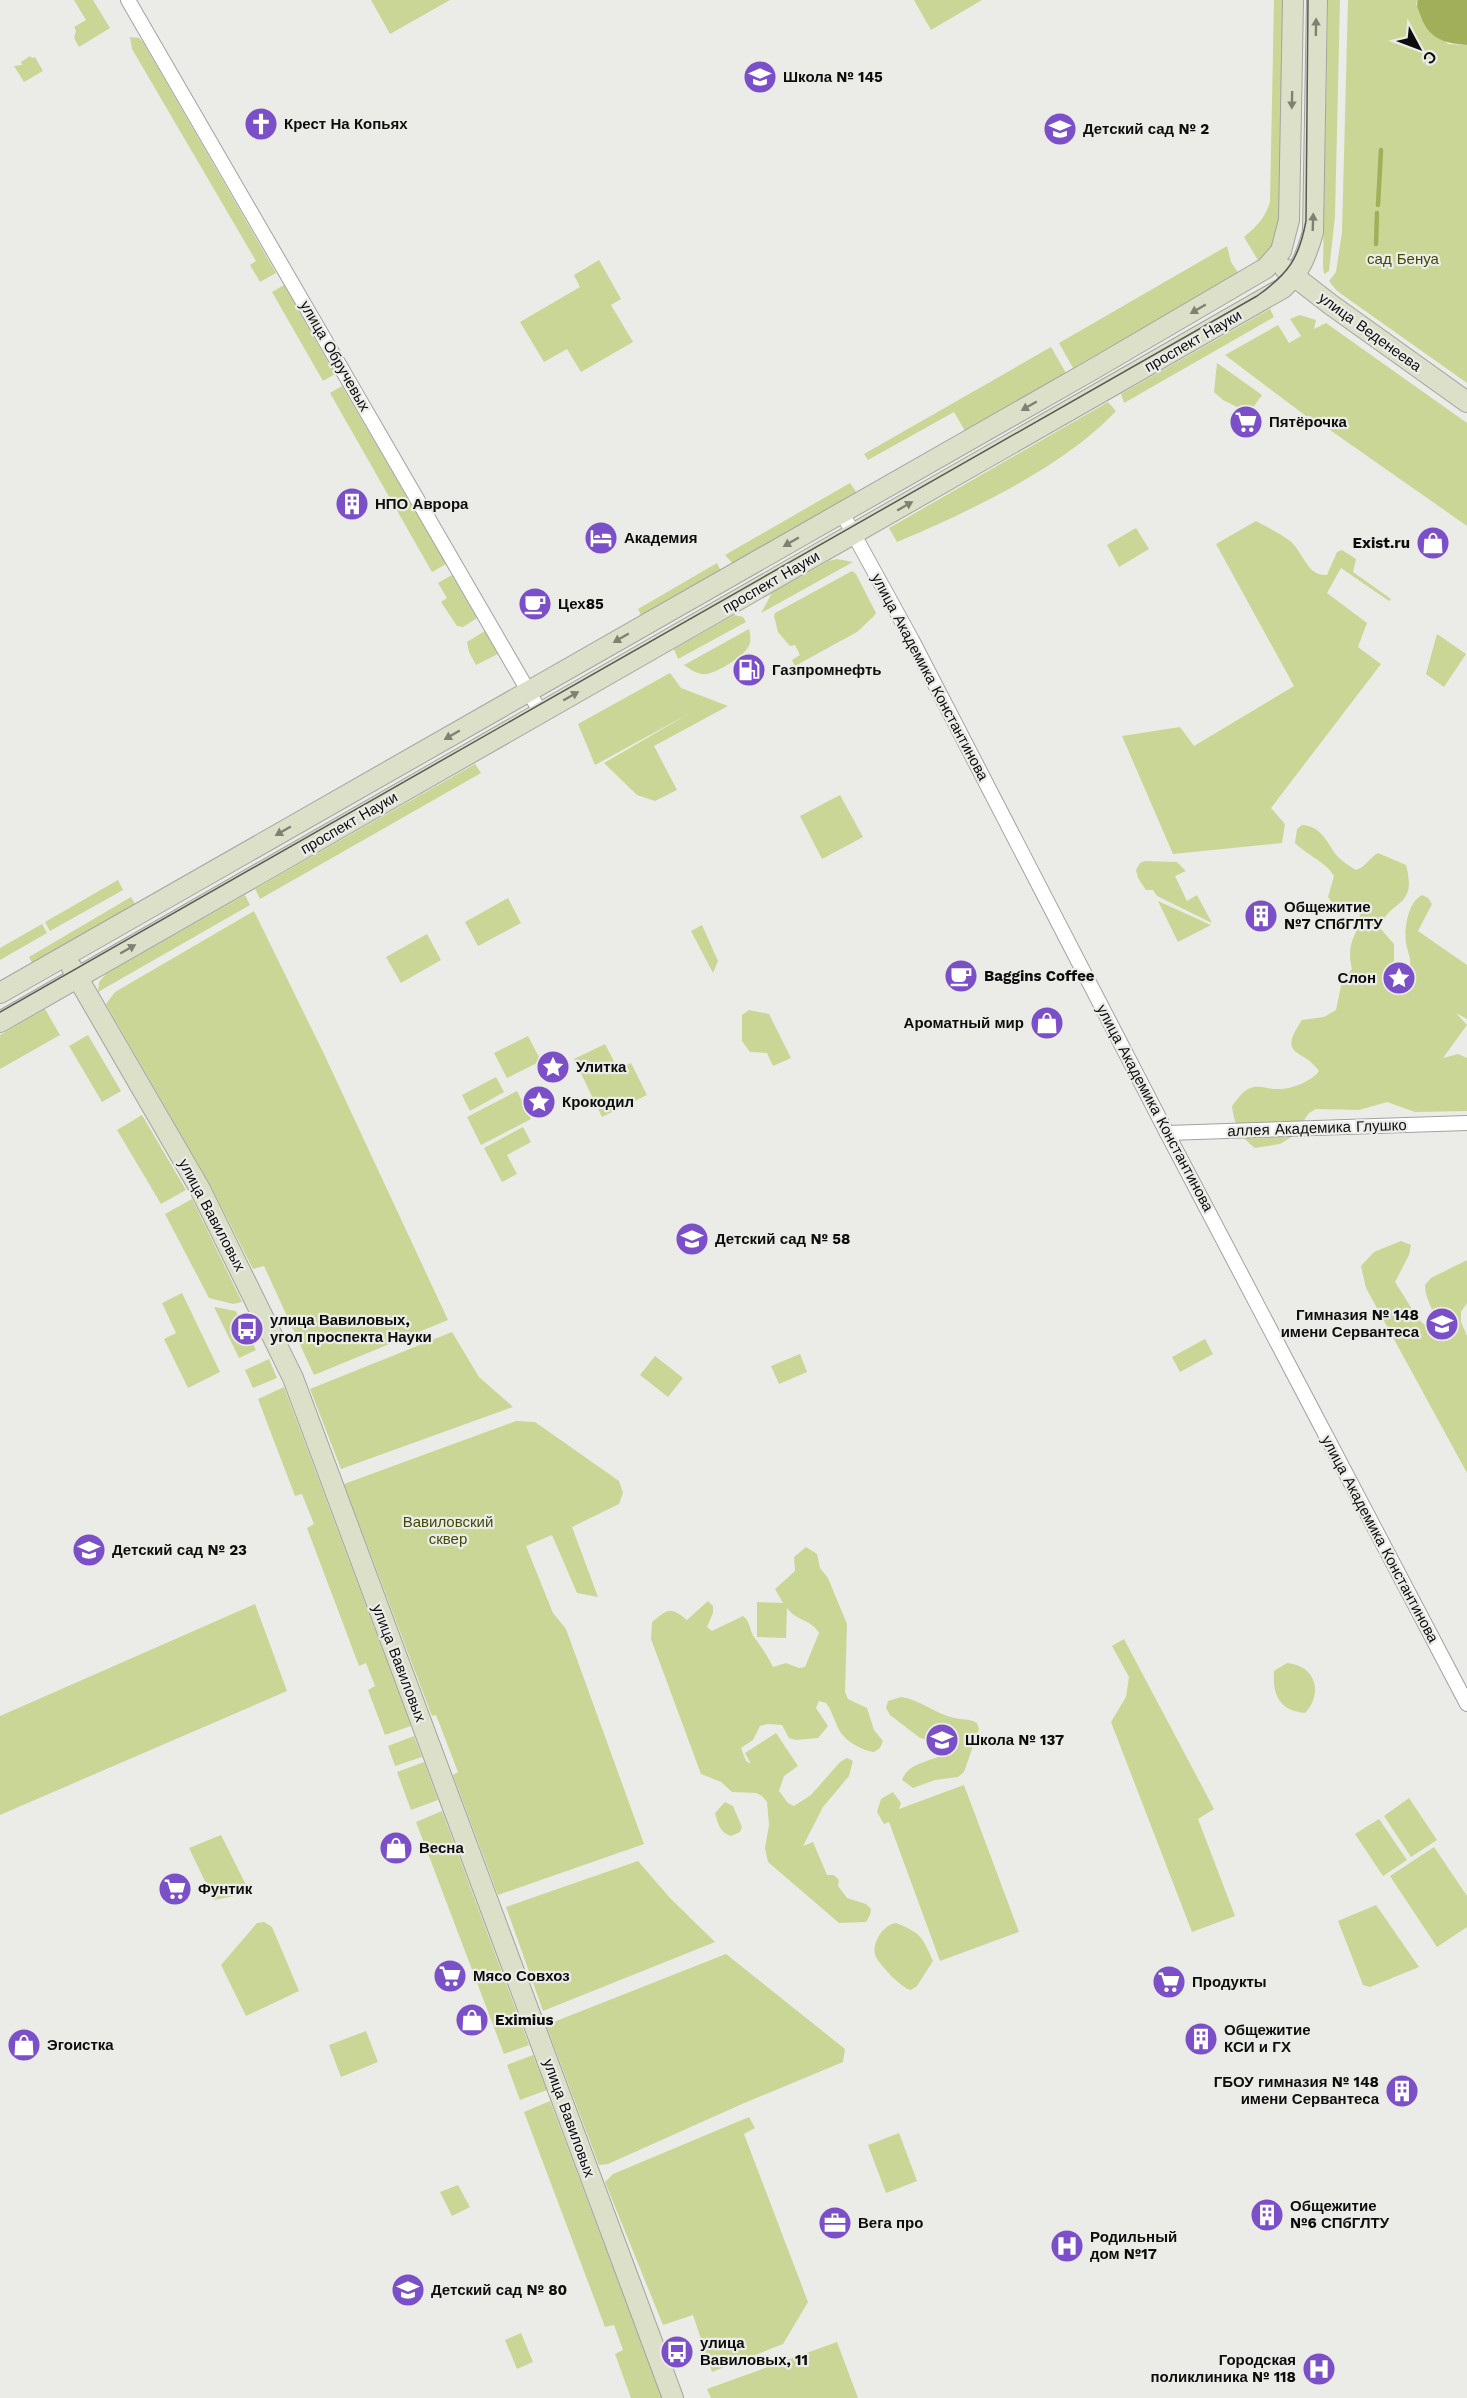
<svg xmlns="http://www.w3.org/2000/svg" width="1467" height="2398" font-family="'Work Sans',sans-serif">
	<rect width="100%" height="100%" fill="#ebece8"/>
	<g fill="#cad695">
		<polygon points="74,0 93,0 110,28 79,47 74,38 76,31 74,27 86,20"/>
		<polygon points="371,0 450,0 390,34"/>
		<polygon points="914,0 982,0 931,30"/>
		<path d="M1274,0H1284L1279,229L1275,242L1259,262L1244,237C1257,226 1265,218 1270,202Z"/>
		<polygon points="1328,0 1340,0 1335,216 1329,271 1324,274 1323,266"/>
		<polygon points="1348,0 1418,0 1416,4 1448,44 1467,45 1467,383 1337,291 1329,281 1336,272 1342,232"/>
		<polygon points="130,37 139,38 143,42 276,273 260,282 250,265 256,261 132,49"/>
		<polygon points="30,56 32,58 35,57 43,71 24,82 14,66 22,65 21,62"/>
		<polygon points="1227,246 1231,262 1239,274 1073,368 1059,343"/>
		<polygon points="599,260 621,299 611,305 633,342 581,372 567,349 544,362 520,322 580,287 574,275"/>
		<polygon points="284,285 335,374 323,381 272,292"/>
		<polygon points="1270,309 1274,317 1124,403 1121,394"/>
		<polygon points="1300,315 1316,320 1314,329 1326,323 1467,423 1467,526 1310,416 1306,416 1225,355 1278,325 1289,343 1301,336 1290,319"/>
		<polygon points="1051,347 1066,373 965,431 954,412 868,460 864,454"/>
		<polygon points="1217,363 1262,395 1249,413 1223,400 1214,392"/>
		<polygon points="342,386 446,564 432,572 330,393"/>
		<path d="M1108,402L1116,411C1065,466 967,513 897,542L889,528Z"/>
		<polygon points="850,483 857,493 733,564 725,555"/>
		<path d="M1256,521C1267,527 1280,533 1290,541C1303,551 1307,577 1327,575L1337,552L1342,550L1356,559L1353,572L1391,599L1389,601L1341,568L1327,593L1367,623L1358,647L1381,664L1271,808L1285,824L1282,843L1173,854L1122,736L1180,727L1194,746L1294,686L1216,544Z"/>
		<polygon points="1136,528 1149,549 1119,567 1107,545"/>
		<polygon points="837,559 853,562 761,613 772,593 829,561"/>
		<polygon points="717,563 721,571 641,615 638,609"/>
		<polygon points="852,571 856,574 876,613 874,616 857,632 795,666 792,660 800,655 795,645 790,646 778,632 774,616 775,613"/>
		<polygon points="452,575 477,618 463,627 457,626 441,602 447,598 438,583"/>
		<polygon points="734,615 743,617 746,622 678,659 674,649"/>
		<path d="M749,629C750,633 751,639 750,643C747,655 718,672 707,674C698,675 691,670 684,665Z"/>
		<polygon points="485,631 498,654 476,665 469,652 467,642"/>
		<polygon points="1437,634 1466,654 1444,687 1426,674"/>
		<polygon points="670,673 681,688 728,706 654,746 677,790 655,801 637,795 604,763 690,713 595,765 578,724"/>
		<polygon points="475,764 481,773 260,899 255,889"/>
		<polygon points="840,795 863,837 822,859 800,816"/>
		<path d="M1302,825C1325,827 1327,846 1340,859C1345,863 1351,867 1356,870C1366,867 1369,858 1378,853L1406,865C1418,910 1389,898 1380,928L1394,944V966L1398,972L1405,974C1415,964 1408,955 1406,943C1404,928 1408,902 1422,895L1428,898L1432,904L1418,931L1467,965V1019L1456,1013L1467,1025L1443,1058L1458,1054L1467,1058V1111L1415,1112L1387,1102L1359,1110L1316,1109L1309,1113L1293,1136L1280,1144L1255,1148C1240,1137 1234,1124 1232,1106C1236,1101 1242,1092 1248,1089C1259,1084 1266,1089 1276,1089C1290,1090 1311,1082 1319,1071C1304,1048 1276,1058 1302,1020L1324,1017L1336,1010L1342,981L1352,969C1347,949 1352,939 1361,922L1358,908C1347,902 1336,911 1328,897L1334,876C1326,862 1307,855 1295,843L1297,829Z"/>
		<polygon points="1145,861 1177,862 1186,871 1175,876 1187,901 1197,895 1212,923 1157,896 1153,890 1146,890 1138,878 1136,870 1140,863"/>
		<polygon points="118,880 123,890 50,931 45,922"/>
		<polygon points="245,895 250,905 98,992 99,982 106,974"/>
		<polygon points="131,897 135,904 32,963 29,957"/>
		<polygon points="508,898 521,923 478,946 465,922"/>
		<polygon points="1158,901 1211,925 1178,942"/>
		<polygon points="254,911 324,1054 448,1320 314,1375 264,1266 253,1269 208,1181 106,1004 115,992"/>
		<polygon points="42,924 47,933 0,960 0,948"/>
		<polygon points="702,925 718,961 713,973 691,931"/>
		<polygon points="427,934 441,960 401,983 386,957"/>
		<polygon points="45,1009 60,1035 0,1069 0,1035"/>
		<polygon points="749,1010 769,1014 791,1058 773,1066 767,1053 750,1052 742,1041 742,1015"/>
		<polygon points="88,1035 121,1091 102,1102 69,1046"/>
		<polygon points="528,1036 541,1061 507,1078 494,1053"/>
		<polygon points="605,1044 618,1069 631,1063 647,1095 602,1117 574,1059"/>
		<polygon points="496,1077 504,1092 470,1111 462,1095"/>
		<polygon points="517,1091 531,1119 481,1145 467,1117"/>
		<polygon points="142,1115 186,1190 161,1204 117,1130"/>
		<polygon points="523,1127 531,1142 507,1155 517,1174 502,1182 484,1148"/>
		<polygon points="192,1199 242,1302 233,1304 209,1298 165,1214"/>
		<path d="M1401,1241L1411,1245L1409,1255L1395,1282L1419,1320L1426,1326L1436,1324C1435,1310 1425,1300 1425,1285L1431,1278L1467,1260V1303L1461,1312V1322L1467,1336V1473L1366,1288L1361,1266L1374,1252Z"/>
		<polygon points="182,1293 220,1372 188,1388 164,1339 176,1333 162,1303"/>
		<polygon points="214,1307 236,1311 256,1350 239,1358"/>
		<polygon points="452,1332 479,1377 513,1407 341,1469 310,1389"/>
		<polygon points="1205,1339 1213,1354 1180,1372 1172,1357"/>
		<polygon points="800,1354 807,1372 779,1384 771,1366"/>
		<polygon points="655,1356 683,1378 668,1397 640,1375"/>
		<polygon points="269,1359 277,1378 253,1388 245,1370"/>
		<polygon points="284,1387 411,1726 385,1735 368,1690 375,1686 366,1663 359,1666 307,1528 314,1524 302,1494 295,1496 258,1399"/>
		<polygon points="516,1421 535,1422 619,1481 623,1493 619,1504 572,1527 598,1597 577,1593 552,1535 526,1546 553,1613 566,1629 644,1844 498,1895 453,1775 458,1772 436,1715 432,1716 344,1484"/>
		<path d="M806,1547L817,1554L820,1568L828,1578L847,1624L845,1692L848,1699L867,1708L874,1730L883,1741L880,1748L874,1752C864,1751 847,1742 841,1733C835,1724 833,1712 826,1703L819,1701L816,1708L828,1726L818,1738L796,1740L789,1738L782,1725L767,1724L760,1726L753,1740L741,1748L746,1761L751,1764L745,1753L776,1733L798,1766L784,1776L779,1791L788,1803L794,1806L811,1795L840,1762L847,1758L853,1761L849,1776L823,1807L803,1846L813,1842L827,1875H834L839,1880L838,1886L847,1898L866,1904L871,1909L870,1915L866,1922L839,1923L768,1862L765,1848L769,1825L767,1802L762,1796L756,1793L732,1792L721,1782L701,1774L651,1639L652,1622C668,1609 670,1606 687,1620L708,1601L713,1606V1613L707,1627L712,1631L743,1616C751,1622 749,1630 754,1637C762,1648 767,1655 773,1667L786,1663L799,1668L805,1667L819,1633C812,1620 795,1620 787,1608L786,1638L757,1637V1602L783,1603L775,1589L795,1571L794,1557Z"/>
		<polygon points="255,1604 287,1691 0,1815 0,1716"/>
		<polygon points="1124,1639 1214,1809 1198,1819 1235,1916 1192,1932 1111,1722 1126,1697 1129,1677 1112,1646"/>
		<path d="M1287,1663C1315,1665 1324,1693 1305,1713C1280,1711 1272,1695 1274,1671Z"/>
		<path d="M901,1697C921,1700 936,1714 954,1718C962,1720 969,1718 977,1723L979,1729L964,1772L958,1777L935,1780L913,1788L902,1780C909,1761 933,1762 948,1752L950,1745L920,1738L890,1715L886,1708L888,1701Z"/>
		<polygon points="414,1736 422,1757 395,1766 388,1746"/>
		<polygon points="424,1762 438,1800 411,1810 397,1772"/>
		<polygon points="964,1785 1019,1932 940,1961 889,1822 884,1824 877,1812 881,1799 893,1792 901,1803 899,1809"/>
		<polygon points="1409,1798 1437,1840 1411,1857 1384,1816"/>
		<path d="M725,1802L733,1806L742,1827L740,1832L731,1836C720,1833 718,1824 715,1813Z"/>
		<polygon points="442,1811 529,2045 504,2054 416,1822"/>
		<polygon points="1379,1819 1407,1860 1383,1876 1355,1834"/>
		<polygon points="221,1835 250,1893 214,1900 189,1848"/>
		<polygon points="1434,1847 1467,1896 1467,1927 1437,1947 1390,1876"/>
		<polygon points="638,1861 670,1898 715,1942 543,2011 506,1907"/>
		<polygon points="1376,1905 1419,1967 1370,1987 1363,1985 1338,1921"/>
		<polygon points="264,1922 272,1927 299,1991 246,2016 221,1965 257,1923"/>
		<path d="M896,1923C921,1933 922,1936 933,1961L917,1986L911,1990C901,1988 881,1966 876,1957C870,1945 883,1924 896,1923Z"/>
		<polygon points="726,1954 845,2049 843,2062 742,2104 608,2164 599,2165 546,2025"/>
		<polygon points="366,2031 378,2062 341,2077 329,2045"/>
		<polygon points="533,2055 547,2090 520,2100 507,2065"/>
		<polygon points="550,2101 662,2398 631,2398 615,2354 623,2350 614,2325 605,2327 524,2112"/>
		<polygon points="749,2117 755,2128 744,2134 808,2302 783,2344 712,2372 693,2315 663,2325 605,2182 613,2174"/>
		<polygon points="899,2133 917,2181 886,2193 868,2145"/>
		<polygon points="458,2185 470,2207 452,2216 440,2192"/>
		<polygon points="521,2333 533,2362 517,2369 505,2340"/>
		<polygon points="837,2342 858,2398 711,2398 707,2389"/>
	</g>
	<path fill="#a2af59" d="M1418,0H1467V45C1442,43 1428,38 1420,14C1418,8 1416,6 1418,0Z"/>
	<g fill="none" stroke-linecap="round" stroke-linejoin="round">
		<g stroke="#a2af59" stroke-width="4.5">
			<polyline points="1378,205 1381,150"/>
			<polyline points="1376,244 1377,213"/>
		</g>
		<defs>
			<g id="street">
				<polyline points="128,0 541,713"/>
				<polyline points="842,513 912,640 1167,1133 1467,1704"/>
				<polyline points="1167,1133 1467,1123"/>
			</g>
			<g id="secondary">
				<polyline points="1285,269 1330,304 1467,402"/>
				<polyline points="72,968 200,1189 293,1378 673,2398"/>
				<polyline points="0,993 1097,367 1266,268 1281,251 1289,220 1293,0"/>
				<path d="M0,1022L1283,288C1300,272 1307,254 1313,232L1317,0"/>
			</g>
		</defs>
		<use href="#street" stroke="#a2a3a0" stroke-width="16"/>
		<use href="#secondary" stroke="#a2a3a0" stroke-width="22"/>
		<use href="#street" stroke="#fff" stroke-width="14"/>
		<use href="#secondary" stroke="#dce0c8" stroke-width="20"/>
		<path stroke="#595a57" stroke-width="1.5" d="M0,1012L1257,296C1288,274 1299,259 1306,221L1308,0"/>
	</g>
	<defs><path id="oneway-solid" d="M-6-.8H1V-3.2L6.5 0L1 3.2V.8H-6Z" transform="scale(1.5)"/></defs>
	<g fill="#7f8273">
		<use href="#oneway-solid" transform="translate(1316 27) rotate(-89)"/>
		<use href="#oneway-solid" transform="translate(1292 100) rotate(91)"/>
		<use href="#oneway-solid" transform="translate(1313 222) rotate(-88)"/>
		<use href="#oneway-solid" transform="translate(1198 309) rotate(150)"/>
		<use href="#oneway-solid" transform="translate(1029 406) rotate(150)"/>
		<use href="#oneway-solid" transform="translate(905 506) rotate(-30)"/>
		<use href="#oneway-solid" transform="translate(791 542) rotate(150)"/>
		<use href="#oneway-solid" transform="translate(621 638) rotate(150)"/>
		<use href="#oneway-solid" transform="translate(571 696) rotate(-30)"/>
		<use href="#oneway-solid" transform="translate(452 735) rotate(150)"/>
		<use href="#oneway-solid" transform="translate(283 831) rotate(150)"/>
		<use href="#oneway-solid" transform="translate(128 949) rotate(-30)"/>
	</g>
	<defs>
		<symbol id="school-disc" viewBox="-11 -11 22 22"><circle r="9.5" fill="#7b4fc8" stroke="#ebece8"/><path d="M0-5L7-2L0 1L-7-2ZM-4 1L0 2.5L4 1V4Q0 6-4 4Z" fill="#fff"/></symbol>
		<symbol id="church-disc" viewBox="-11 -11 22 22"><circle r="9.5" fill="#7b4fc8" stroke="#ebece8"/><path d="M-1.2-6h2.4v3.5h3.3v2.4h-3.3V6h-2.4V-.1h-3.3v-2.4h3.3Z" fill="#fff"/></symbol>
		<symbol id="supermarket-disc" viewBox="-11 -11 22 22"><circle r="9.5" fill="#7b4fc8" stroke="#ebece8"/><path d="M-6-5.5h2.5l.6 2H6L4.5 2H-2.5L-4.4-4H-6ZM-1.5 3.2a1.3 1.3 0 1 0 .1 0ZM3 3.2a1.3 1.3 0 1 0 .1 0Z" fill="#fff"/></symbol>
		<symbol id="building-disc" viewBox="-11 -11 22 22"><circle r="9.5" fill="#7b4fc8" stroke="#ebece8"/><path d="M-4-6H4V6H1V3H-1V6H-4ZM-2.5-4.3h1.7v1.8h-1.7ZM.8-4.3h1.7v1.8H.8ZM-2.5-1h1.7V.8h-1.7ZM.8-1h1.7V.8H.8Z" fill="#fff"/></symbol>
		<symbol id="hotel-disc" viewBox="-11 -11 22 22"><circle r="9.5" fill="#7b4fc8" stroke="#ebece8"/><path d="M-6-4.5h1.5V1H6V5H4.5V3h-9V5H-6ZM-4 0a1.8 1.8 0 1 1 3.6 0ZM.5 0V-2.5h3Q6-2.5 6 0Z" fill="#fff"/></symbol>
		<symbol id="shop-disc" viewBox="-11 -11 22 22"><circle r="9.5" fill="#7b4fc8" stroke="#ebece8"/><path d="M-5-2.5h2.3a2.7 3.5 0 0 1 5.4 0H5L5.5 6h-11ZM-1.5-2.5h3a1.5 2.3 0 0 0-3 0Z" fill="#fff"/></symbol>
		<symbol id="cafe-disc" viewBox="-11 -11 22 22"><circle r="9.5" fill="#7b4fc8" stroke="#ebece8"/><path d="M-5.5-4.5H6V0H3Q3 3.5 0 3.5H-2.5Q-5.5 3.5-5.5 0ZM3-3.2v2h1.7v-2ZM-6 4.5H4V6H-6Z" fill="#fff"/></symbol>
		<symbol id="fuel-disc" viewBox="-11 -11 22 22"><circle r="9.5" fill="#7b4fc8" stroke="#ebece8"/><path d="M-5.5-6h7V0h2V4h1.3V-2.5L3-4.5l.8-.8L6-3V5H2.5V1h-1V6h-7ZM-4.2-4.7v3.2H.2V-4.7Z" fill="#fff"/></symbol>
		<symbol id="sight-disc" viewBox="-11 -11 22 22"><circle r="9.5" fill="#7b4fc8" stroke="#ebece8"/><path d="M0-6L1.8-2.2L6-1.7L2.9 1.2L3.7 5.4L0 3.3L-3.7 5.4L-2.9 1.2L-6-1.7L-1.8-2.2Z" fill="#fff"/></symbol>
		<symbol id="bus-disc" viewBox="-11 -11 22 22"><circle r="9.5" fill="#7b4fc8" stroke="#ebece8"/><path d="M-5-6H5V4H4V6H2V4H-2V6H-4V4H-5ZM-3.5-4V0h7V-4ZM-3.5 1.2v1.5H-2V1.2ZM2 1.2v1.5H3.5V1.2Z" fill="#fff"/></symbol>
		<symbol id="office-disc" viewBox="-11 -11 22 22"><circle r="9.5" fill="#7b4fc8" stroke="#ebece8"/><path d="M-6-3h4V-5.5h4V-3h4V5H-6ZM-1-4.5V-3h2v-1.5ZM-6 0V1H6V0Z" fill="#fff"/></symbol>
		<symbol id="hospital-disc" viewBox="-11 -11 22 22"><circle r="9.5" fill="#7b4fc8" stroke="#ebece8"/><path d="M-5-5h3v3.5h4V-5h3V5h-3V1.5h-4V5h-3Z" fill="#fff"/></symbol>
	</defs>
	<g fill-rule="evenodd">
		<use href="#school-disc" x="741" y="58" width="38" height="38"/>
		<use href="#church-disc" x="242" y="105" width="38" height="38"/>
		<use href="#school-disc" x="1041" y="110" width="38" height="38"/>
		<use href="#supermarket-disc" x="1227" y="403" width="38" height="38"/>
		<use href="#building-disc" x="333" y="485" width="38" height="38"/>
		<use href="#hotel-disc" x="582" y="519" width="38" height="38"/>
		<use href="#shop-disc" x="1414" y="524" width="38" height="38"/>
		<use href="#cafe-disc" x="516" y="585" width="38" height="38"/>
		<use href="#fuel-disc" x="730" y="651" width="38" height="38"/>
		<use href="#building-disc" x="1242" y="897" width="38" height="38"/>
		<use href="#cafe-disc" x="942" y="957" width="38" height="38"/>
		<use href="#sight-disc" x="1380" y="959" width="38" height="38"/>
		<use href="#shop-disc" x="1028" y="1004" width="38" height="38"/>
		<use href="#sight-disc" x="534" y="1048" width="38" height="38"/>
		<use href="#sight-disc" x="520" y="1083" width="38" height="38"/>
		<use href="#school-disc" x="673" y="1220" width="38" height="38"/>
		<use href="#school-disc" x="1423" y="1305" width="38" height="38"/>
		<use href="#bus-disc" x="228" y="1310" width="38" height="38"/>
		<use href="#school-disc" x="70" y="1531" width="38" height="38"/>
		<use href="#school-disc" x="923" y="1721" width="38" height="38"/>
		<use href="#shop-disc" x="377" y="1829" width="38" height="38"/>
		<use href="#supermarket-disc" x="156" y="1870" width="38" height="38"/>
		<use href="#supermarket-disc" x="431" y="1957" width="38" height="38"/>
		<use href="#supermarket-disc" x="1150" y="1963" width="38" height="38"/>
		<use href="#shop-disc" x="453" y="2001" width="38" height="38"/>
		<use href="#building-disc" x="1182" y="2020" width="38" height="38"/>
		<use href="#shop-disc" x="5" y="2026" width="38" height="38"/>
		<use href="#building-disc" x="1383" y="2072" width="38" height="38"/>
		<use href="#building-disc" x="1248" y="2196" width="38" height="38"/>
		<use href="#office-disc" x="816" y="2204" width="38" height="38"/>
		<use href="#hospital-disc" x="1048" y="2227" width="38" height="38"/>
		<use href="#school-disc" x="389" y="2271" width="38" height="38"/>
		<use href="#bus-disc" x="658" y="2333" width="38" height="38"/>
		<use href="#hospital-disc" x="1300" y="2350" width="38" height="38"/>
	</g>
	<g text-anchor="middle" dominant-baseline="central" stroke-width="4.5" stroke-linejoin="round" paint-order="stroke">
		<g font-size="15" font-weight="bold" fill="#0d0e0c" stroke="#ebece8" text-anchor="start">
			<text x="783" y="77">Школа № 145</text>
			<text x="284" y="124">Крест На Копьях</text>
			<text x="1083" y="129">Детский сад № 2</text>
			<text x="1269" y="422">Пятёрочка</text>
			<text x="375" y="504">НПО Аврора</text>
			<text x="624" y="538">Академия</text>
			<text x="1410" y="543" text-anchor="end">Exist.ru</text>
			<text x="558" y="604">Цех85</text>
			<text x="772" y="670">Газпромнефть</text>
			<text x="1284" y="907">Общежитие<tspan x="1284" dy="17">№7 СПбГЛТУ</tspan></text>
			<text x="984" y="976">Baggins Coffee</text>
			<text x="1376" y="978" text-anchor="end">Слон</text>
			<text x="1024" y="1023" text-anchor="end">Ароматный мир</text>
			<text x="576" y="1067">Улитка</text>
			<text x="562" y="1102">Крокодил</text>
			<text x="715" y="1239">Детский сад № 58</text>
			<text x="1419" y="1315" text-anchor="end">Гимназия № 148<tspan x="1419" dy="17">имени Сервантеса</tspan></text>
			<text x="270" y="1320">улица Вавиловых,<tspan x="270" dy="17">угол проспекта Науки</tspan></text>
			<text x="112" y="1550">Детский сад № 23</text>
			<text x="965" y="1740">Школа № 137</text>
			<text x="419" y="1848">Весна</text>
			<text x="198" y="1889">Фунтик</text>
			<text x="473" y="1976">Мясо Совхоз</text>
			<text x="1192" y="1982">Продукты</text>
			<text x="495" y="2020">Eximius</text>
			<text x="1224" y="2030">Общежитие<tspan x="1224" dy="17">КСИ и ГХ</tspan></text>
			<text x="47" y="2045">Эгоистка</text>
			<text x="1379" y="2082" text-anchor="end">ГБОУ гимназия № 148<tspan x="1379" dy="17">имени Сервантеса</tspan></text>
			<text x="1290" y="2206">Общежитие<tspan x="1290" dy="17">№6 СПбГЛТУ</tspan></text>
			<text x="858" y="2223">Вега про</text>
			<text x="1090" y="2237">Родильный<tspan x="1090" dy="17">дом №17</tspan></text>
			<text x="431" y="2290">Детский сад № 80</text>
			<text x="700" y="2343">улица<tspan x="700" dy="17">Вавиловых, 11</tspan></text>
			<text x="1296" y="2360" text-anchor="end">Городская<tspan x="1296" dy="17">поликлиника № 118</tspan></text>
		</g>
		<g font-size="15" fill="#424a06" stroke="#ebece8">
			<text x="1403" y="259">сад Бенуа</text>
			<text x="448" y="1522">Вавиловский<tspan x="448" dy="17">сквер</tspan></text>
		</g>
		<g font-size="15" fill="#0d0e0c" stroke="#ebece8">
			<text transform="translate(1370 332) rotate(36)">улица Веденеева</text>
			<text transform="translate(1193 341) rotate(-30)">проспект Науки</text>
			<text transform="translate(335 356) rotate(60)">улица Обручевых</text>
			<text transform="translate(771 582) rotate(-30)">проспект Науки</text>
			<text transform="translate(930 677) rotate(62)">улица Академика Константинова</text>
			<text transform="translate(349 823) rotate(-30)">проспект Науки</text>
			<text transform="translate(1155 1108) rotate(62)">улица Академика Константинова</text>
			<text transform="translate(1317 1128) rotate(-2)">аллея Академика Глушко</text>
			<text transform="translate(212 1215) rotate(62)">улица Вавиловых</text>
			<text transform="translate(1380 1539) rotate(62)">улица Академика Константинова</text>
			<text transform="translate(399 1663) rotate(69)">улица Вавиловых</text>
			<text transform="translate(569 2118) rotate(70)">улица Вавиловых</text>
		</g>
	</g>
	<g transform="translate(1419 48) rotate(131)" stroke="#ebece8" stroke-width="4.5" paint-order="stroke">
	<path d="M0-4.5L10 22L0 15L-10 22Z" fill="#0d0e0c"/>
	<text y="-9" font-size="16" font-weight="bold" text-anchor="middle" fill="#0d0e0c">С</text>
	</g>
</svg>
